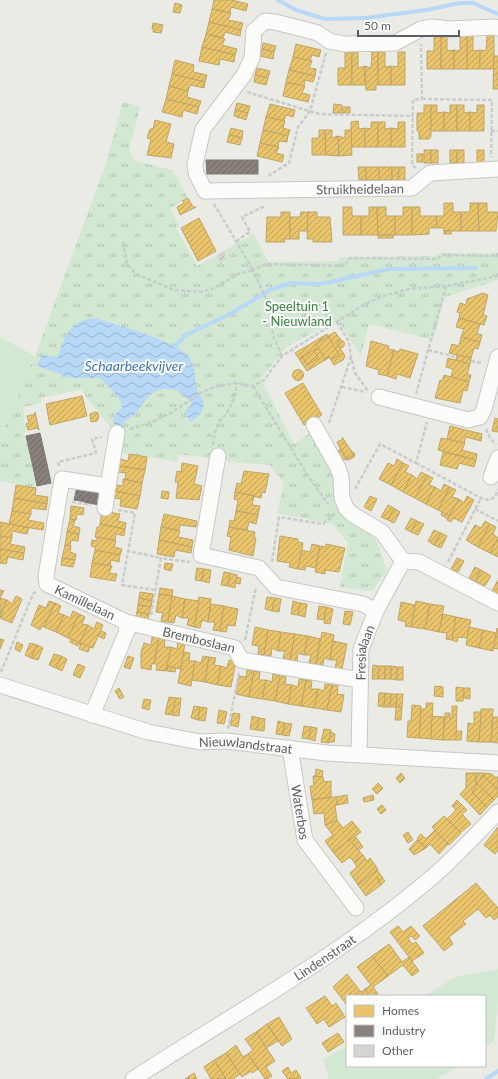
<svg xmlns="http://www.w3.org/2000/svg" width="498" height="1079" font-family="Lato,sans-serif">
	<defs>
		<pattern id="park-tufts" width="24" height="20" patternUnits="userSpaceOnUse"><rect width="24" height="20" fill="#d2e8d2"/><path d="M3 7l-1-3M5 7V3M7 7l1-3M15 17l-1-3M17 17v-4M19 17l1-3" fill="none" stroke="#adbfae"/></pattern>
		<pattern id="water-waves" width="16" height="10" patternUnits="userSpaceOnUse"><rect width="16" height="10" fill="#b8d8f8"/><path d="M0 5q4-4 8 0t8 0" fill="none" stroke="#99b2cc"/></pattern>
		<pattern id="homes-hatch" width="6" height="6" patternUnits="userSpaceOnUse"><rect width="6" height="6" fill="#e9c46a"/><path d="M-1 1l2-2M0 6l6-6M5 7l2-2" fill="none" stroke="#c0a25b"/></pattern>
		<pattern id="industry-hatch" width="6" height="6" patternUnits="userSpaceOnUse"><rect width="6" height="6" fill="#8a817c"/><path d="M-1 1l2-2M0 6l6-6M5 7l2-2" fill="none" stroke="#6e6864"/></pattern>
		<pattern id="building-hatch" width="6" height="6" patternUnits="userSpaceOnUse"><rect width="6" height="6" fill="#d5d4d1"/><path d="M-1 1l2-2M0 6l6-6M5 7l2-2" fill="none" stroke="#b0afad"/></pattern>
	</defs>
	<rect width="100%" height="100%" fill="#ebebe6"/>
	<g fill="#d2e8d2">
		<polygon points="0,337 35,356 0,438"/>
		<polygon points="498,969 498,999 494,1041 485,1047 485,996 425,996 455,977"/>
		<polygon points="347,1045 347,1066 457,1066 437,1079 329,1079 323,1060"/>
	</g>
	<polygon fill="url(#park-tufts)" points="123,102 140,107 129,150 135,161 173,170 188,198 170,208 179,226 176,228 197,266 253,234 269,262 339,261 339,257 436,256 437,253 498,253 498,280 445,297 433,340 369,324 361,356 337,320 286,347 261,379 294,444 310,433 334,471 339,506 375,536 387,571 372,591 340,587 348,543 332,524 277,513 284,483 270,465 241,463 179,454 177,462 119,452 113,431 84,394 83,389 41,398 42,403 23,407 26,432 24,433 37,488 0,481 0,438 35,356 105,166"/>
	<path fill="url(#water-waves)" d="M95,318C118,326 181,340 192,362C196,371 194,383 198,393C199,395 202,398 203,400C206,410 198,418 190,422L185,411L192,404C182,389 165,383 150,395C144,401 140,409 134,415C130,419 125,420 122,424L124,428L116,429C110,419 115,413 122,408C122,397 107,386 100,378H71L37,366L42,355L58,357C64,335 71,320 95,318Z"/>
	<g fill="url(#homes-hatch)" stroke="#bea568" fill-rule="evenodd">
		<polygon points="214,0 232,0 248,4 246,11 231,7 230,13 212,9"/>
		<polygon points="175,3 182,5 180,13 173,12"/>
		<polygon points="212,9 231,13 228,20 243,23 241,30 209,22"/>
		<polygon points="209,22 241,30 240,36 225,32 223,38 206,34"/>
		<polygon points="153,23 163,25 161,33 153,32 154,29 152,29"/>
		<polygon points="206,34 225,39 222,45 237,49 235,55 202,47"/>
		<polygon points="473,35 473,51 480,50 480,69 467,69 467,36"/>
		<polygon points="494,35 494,69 480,69 480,50 486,51 487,36"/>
		<polygon points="434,36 441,36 441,69 427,69 427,51 434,51"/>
		<polygon points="441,36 447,36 447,51 454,50 454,69 441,69"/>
		<polygon points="460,36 467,36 467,69 454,69 454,50 460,51"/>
		<polygon points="263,43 276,46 274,52 262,49"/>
		<polygon points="296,44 321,50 319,57 312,55 310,61 293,57"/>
		<polygon points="202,47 235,55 234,62 220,59 219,65 199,61"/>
		<polygon points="262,49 274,52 273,59 260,56"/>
		<polygon points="345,52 352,52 352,85 338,85 338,68 345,68"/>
		<polygon points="352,52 358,52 358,68 365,66 365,85 352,85"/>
		<polygon points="372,52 378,52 378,85 376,85 376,90 366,90 365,66 371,68"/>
		<polygon points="378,52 385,52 385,67 391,66 391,85 378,85"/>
		<polygon points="398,52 405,52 405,85 391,85 391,66 398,67"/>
		<polygon points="494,56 498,56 498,89 493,89"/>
		<polygon points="293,57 312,61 309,68 316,69 315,76 289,70"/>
		<polygon points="175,60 194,65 193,72 207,75 205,82 172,74"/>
		<polygon points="257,68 270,71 268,78 255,75"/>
		<polygon points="289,70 315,76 313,82 305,80 304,86 286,82"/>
		<polygon points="172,74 205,82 204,88 190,85 188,91 169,86"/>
		<polygon points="255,75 268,78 266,85 254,82"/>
		<polygon points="286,82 305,86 302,93 310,95 308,102 283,96"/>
		<polygon points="169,86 188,91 187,97 201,101 199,107 166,99"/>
		<polygon points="166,99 199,107 197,114 183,110 182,117 162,112"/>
		<polygon points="237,103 250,106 248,113 235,110"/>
		<polygon points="270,104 295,110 293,117 286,115 284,121 266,117"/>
		<polygon points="334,104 342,105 342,113 333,113"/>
		<polygon points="424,105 431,105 431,136 429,139 419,139 419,131 417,131 417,113 424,113"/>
		<polygon points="431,105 437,105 437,113 444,112 444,131 431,131"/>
		<polygon points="450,105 457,105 457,131 444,131 444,112 450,113"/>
		<polygon points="457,105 464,105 464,113 470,112 470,131 457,131"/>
		<polygon points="477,105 484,105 484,131 470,131 470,112 477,113"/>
		<rect x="343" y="107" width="7" height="6"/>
		<polygon points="235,110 248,113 246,120 234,116"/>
		<polygon points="266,117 285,121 283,128 290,130 288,136 263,130"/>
		<polygon points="155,120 171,124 166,142 174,144 171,158 147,155 151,139 147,138 150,129 153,129"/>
		<polygon points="358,121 359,129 365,128 365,147 351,147 351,122"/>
		<polygon points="371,122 378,122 378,147 365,147 365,128 371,129"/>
		<polygon points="378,122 385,122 385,129 391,128 391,147 378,147"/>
		<polygon points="398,122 405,122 405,147 391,147 391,128 398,129"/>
		<polygon points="231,128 243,131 242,138 229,135"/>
		<polygon points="263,130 288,136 287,142 279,141 278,147 260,143"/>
		<polygon points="319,130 325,130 326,155 312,155 312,138 319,138"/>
		<polygon points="325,130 332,130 332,138 338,136 339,156 326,155"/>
		<polygon points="345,130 351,130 352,155 339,156 338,136 345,138"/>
		<polygon points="229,135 242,138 240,145 227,142"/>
		<polygon points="260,143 279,147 276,153 284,155 282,162 257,156"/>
		<rect x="424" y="150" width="7" height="13"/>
		<rect x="431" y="150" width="7" height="13"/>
		<rect x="450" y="150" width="7" height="13"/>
		<rect x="457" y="150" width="7" height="13"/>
		<rect x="477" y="150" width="7" height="13"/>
		<rect x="417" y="154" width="6" height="8"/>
		<polygon points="358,167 366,167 366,180 359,180"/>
		<rect x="366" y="167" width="13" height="13"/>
		<rect x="379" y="167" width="13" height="13"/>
		<polygon points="392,167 399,167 398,180 392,180"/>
		<polygon points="399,167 405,167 405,180 398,180"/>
		<polygon points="188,198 193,207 196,207 180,215 177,207 184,203 182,201"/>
		<polygon points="444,203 453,203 453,212 461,212 461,231 444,231 444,228 437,228 436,216 444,216"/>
		<polygon points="470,203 478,203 479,231 461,231 461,212 470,212"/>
		<polygon points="478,203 487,203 487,212 498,212 496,231 479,231"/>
		<polygon points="343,207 352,207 352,216 361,216 361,235 343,235"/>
		<polygon points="369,207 377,207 378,235 361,235 361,216 369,216"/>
		<polygon points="377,207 386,207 386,216 395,216 395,235 378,235"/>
		<polygon points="403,207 412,207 412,235 395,235 395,216 403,216"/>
		<polygon points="412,207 420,207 420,216 436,216 437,228 429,228 429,234 412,235"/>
		<polygon points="281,212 290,212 290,239 284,239 285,242 266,242 267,217 281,217"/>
		<polygon points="301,212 308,212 307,231 299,231 299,239 290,239 290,217 300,217"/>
		<polygon points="308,212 317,212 317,217 330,217 332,242 313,242 313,239 307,239"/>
		<polygon points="199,218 216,251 198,261 181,228"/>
		<rect x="444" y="231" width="7" height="3"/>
		<rect x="378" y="235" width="15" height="3"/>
		<polygon points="483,293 488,295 483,315 487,316 484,325 459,318 460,313 457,312 460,303 466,305 467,299"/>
		<polygon points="459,318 480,324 477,334 482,335 480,342 461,337 464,329 456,327"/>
		<polygon points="335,332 341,340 337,343 345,356 343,360 334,365 331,360 339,355 328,336"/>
		<path d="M327,334L328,336L316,344L325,359L330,357L307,371L295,353ZM316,349L314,350L318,358L307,365L303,357L300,358Z"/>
		<polygon points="328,336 339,355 331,360 329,356 325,359 316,344"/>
		<polygon points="461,337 480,342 478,349 474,348 471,358 449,353 452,344 459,346"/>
		<circle cx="341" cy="344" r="3.5"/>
		<polygon points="371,341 389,346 388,349 394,350 387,376 378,374 379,370 366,366"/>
		<polygon points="316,349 314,350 318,358 307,365 303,357 300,358"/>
		<polygon points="400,349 418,354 410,378 397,374 396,379 387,376 394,350 399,352"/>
		<polygon points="457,355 471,358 470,364 456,360"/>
		<polygon points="448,358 470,364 467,374 471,375 469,382 451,377 453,369 446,367"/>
		<circle cx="298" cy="375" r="5.5"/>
		<polygon points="444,375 469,382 467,391 463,390 460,403 435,398 440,380 442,381"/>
		<polygon points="303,383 322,415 304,425 285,393"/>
		<polygon points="82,396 87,416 50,425 46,404"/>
		<polygon points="35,412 39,430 38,428 28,430 26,424 29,423 27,416 35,414"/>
		<polygon points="95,412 98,413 99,417 97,421 91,422 90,414"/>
		<polygon points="495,418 498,419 498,432 492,431"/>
		<polygon points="450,426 482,434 481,441 466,437 464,443 447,439"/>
		<polygon points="342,437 354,455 346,459 337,442 343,439"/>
		<polygon points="441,438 465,443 462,450 477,454 476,460 438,450"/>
		<polygon points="341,449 346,459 354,455 350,450 355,454 354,457 348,460 343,459 337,451"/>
		<polygon points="443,452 476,460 474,467 459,463 457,469 440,465"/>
		<polygon points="129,454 147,457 145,470 119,466 120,459 128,461"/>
		<polygon points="397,459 403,463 391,485 379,479 388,463 394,466"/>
		<polygon points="182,463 198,466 194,484 202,486 199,500 176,498 178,482 175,482 177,471 181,472"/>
		<polygon points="403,463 409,466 405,472 412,475 403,492 391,485"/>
		<polygon points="119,466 145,470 142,483 125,479 126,473 118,472"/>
		<polygon points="244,471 269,474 265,493 262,492 261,498 235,492 237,483 241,484"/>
		<polygon points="421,472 427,475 415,498 403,492 412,475 417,479"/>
		<polygon points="427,475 433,478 429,485 435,487 426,504 415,498"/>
		<polygon points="123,479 142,483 140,496 115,491 116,485 123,486"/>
		<polygon points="444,484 450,487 438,510 426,504 435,487 441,491"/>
		<polygon points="16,485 36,488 35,495 48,497 47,504 14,498"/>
		<polygon points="450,487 456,490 452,497 459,499 449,516 438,510"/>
		<polygon points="115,491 140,496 137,509 120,506 121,499 114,498"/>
		<polygon points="162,491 169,492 168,499 161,498"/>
		<polygon points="235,492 254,496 252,505 260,506 258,515 236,511 238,500 234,499"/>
		<polygon points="370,496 377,499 371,511 364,507"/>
		<polygon points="467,496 474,500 462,522 453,518 451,522 447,520 459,499 464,503"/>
		<polygon points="14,498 47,504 46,510 31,508 31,514 12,511"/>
		<polygon points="388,505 394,508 388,520 381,517"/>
		<polygon points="71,506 84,508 83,515 77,514 76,520 70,519"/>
		<polygon points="394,508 400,512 394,523 388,520"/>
		<polygon points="12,511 31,514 28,520 44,523 43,530 9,524"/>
		<polygon points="102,511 120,514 118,521 126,523 125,529 100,524"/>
		<polygon points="236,511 258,515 256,524 249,522 247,530 229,527 230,520 234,521"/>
		<polygon points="442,512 449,516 448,519 441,515"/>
		<polygon points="164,514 197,521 196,527 180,525 179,530 161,527"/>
		<polygon points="411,518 417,521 411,532 405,529"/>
		<polygon points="70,519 75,520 73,526 80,528 79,534 67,532"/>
		<polygon points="417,521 424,524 418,535 411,532"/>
		<polygon points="485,521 490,524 478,547 466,540 475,525 481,528"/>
		<polygon points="0,522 29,528 27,534 12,531 12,538 0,536"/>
		<polygon points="100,524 125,529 124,536 116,534 115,540 95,537 97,527 99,527"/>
		<polygon points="490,524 496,527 493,534 498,538 490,553 478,547"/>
		<polygon points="161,527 180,531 178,537 193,540 192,547 159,540"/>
		<polygon points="229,527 255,532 254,537 256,538 253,556 229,550 231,537 227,536"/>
		<polygon points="434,530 441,533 434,545 428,541"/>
		<polygon points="67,532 79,534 78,541 71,540 70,546 65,545"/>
		<polygon points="441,533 447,536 441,548 434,545"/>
		<polygon points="0,536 12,538 10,544 25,547 24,553 0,549"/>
		<polygon points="280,536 298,539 298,542 303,543 298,569 289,567 290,563 277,561"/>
		<polygon points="97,537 116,541 114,547 122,549 120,555 95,550 95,547 91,546 92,540 97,541"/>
		<polygon points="498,538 498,557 490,553"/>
		<polygon points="159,540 192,547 191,553 175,550 174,557 157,554"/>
		<polygon points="312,544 320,546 316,568 306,566 305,570 298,569 302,550 310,552"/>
		<polygon points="326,544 345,548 339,572 325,570 325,574 315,572 320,546 326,547"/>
		<polygon points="65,545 71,546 70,552 76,554 75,560 62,558"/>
		<polygon points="0,549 24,553 23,560 8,557 6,564 0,563"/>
		<polygon points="95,550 120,555 119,562 111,560 110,566 92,563"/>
		<polygon points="62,558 75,560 73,567 61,565"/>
		<polygon points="457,558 464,561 458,572 451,569"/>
		<polygon points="92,563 112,566 109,573 117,574 115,581 90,577"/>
		<polygon points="165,563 173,564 171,571 164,569"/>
		<polygon points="475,567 481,570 475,581 469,578"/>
		<polygon points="197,568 204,569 202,581 195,580"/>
		<polygon points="204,569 211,570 209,583 202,581"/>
		<polygon points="481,570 491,576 485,586 475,581"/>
		<polygon points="224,572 230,573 228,586 221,585"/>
		<polygon points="230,573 237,575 235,588 228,586"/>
		<polygon points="237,577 241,578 240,584 235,583"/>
		<polygon points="498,580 498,594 492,591"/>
		<polygon points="160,588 173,590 172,596 159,594"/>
		<polygon points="0,590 4,591 0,598 7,600 0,615"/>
		<polygon points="140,592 153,594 152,601 139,598"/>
		<polygon points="159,594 172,596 168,622 161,621 163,613 156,612"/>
		<polygon points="16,596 22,599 12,623 0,618 7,600 12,604"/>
		<polygon points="172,596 185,599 182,618 176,615 174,623 168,622"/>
		<polygon points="199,597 211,599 208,622 202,620 200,628 194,627"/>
		<polygon points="267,597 275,598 272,611 265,609"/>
		<polygon points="139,598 152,601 151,607 138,605"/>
		<polygon points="275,598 281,599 279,612 272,611"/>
		<polygon points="185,599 199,601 194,627 187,625 189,618 182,618"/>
		<polygon points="49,601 55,603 44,627 42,626 40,630 31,625 39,605 46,608"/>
		<polygon points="293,601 300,603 298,615 291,614"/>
		<polygon points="416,601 430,604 425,629 411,627"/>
		<polygon points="401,602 415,605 411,627 405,626 406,622 398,620"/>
		<polygon points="55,603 61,606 58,613 64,615 56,632 44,627"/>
		<polygon points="300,603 307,604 305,617 298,615"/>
		<polygon points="211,604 224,606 220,631 213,630 215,622 208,622"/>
		<polygon points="430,604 444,606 439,632 425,629"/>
		<polygon points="138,605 151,607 149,614 137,612"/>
		<polygon points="224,606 238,609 235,626 228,625 226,632 220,631"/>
		<polygon points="319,606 326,607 324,620 317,619"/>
		<polygon points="326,607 333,609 330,624 324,623"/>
		<polygon points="73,611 79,614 68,638 56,632 64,615 70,618"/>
		<polygon points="345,611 353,612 350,625 343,624"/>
		<polygon points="137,612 149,614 148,621 135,619"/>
		<polygon points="79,614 85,617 82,624 88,625 80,643 68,638"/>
		<polygon points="443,614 456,617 452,640 446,639 447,633 439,632"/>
		<polygon points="456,617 471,620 467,638 458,637 457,642 452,640"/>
		<polygon points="97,622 103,625 93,648 80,643 88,625 94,629"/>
		<polygon points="255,627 268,630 264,655 258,654 259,646 252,645"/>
		<polygon points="469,627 483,630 479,648 466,645"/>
		<polygon points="497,628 498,629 498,649 493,648"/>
		<polygon points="268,630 281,632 278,651 272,648 271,656 264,655"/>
		<polygon points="483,630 496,633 493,651 479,648"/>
		<polygon points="101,631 106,633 104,639 98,636"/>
		<polygon points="281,632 295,634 290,660 283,658 285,651 278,651"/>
		<polygon points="322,632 334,635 330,660 324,658 323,665 316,664"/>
		<polygon points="295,634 308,636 304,655 298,653 297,661 290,660"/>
		<polygon points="308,636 320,639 316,664 309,663 311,655 304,655"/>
		<polygon points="152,637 159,638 154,664 152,663 151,670 141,668 141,652 144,643 151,645"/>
		<polygon points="159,638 165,639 164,647 171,647 166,671 156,670 157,664 154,664"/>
		<polygon points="0,639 4,640 0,649"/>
		<polygon points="71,639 80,643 78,646 70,642"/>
		<polygon points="333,641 347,644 342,669 335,668 337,660 330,660"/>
		<polygon points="17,642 23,645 20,652 15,649"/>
		<polygon points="178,642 185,643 181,669 167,666 171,647 177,649"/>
		<polygon points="30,643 37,645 31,658 25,655"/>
		<polygon points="81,643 90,647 88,652 79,649"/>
		<polygon points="37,645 43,648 38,660 31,658"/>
		<polygon points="184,652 190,653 189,661 195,661 191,686 178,683"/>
		<polygon points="54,654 61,656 56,668 49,665"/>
		<polygon points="61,656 67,659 62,671 56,668"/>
		<polygon points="128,656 134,658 130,669 124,667"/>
		<polygon points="203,656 209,657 205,682 192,680 195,661 201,663"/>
		<polygon points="209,657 216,658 214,665 221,666 218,685 205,682"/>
		<polygon points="229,660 236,661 231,687 218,685 221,666 227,668"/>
		<polygon points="78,664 85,667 80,678 73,675"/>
		<polygon points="373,665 379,666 378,679 372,679"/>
		<polygon points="168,666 176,668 175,672 167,671"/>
		<polygon points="379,666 385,666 385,679 378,679"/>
		<rect x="385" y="666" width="6" height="13"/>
		<polygon points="391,666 397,667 397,680 391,679"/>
		<rect x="397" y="667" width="6" height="13"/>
		<polygon points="247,670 254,671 249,697 236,694 239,676 246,677"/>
		<polygon points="254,671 260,672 259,680 266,680 262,699 249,697"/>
		<polygon points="273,674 280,676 275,701 262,699 266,680 272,682"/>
		<polygon points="280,676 286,677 285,684 292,685 288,704 275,701"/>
		<polygon points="299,679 306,680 301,706 288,704 292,685 298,687"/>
		<polygon points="306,680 312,681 311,689 318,689 314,708 301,706"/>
		<polygon points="325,684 332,685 327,710 314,708 318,689 324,691"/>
		<polygon points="332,685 338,686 337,694 344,695 341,712 327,710"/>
		<polygon points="435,686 443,687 443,697 434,696"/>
		<polygon points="456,687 464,688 463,701 456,701"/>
		<polygon points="119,688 124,697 120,699 115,691"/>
		<polygon points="464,688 470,688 470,699 464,698"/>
		<polygon points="379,693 385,693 384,707 378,706"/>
		<polygon points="385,693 391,694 390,707 384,707"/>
		<polygon points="391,694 397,694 396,707 390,707"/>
		<polygon points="397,694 403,694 402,707 396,707"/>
		<polygon points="169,697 176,698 172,715 165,714"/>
		<polygon points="176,698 181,698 179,716 172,715"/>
		<polygon points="144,699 151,700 149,710 142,708"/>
		<polygon points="426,703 433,703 431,739 419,738 421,709 426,709"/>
		<polygon points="412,705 421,706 419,738 407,737 408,721 411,721"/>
		<polygon points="194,706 200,707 198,720 191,718"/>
		<polygon points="452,706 457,706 456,740 443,740 445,713 450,713 450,718 452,718"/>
		<polygon points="200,707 207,708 205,721 198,720"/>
		<polygon points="396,707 402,707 401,720 395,720"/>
		<polygon points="481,709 493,709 491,742 479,742"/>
		<polygon points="219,710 227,712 224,724 217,723"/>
		<polygon points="474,712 481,712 479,742 467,741 468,723 474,724"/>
		<polygon points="233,713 240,714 238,727 230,725"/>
		<polygon points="252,716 259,718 257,730 250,729"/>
		<polygon points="432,716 444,717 443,740 431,739"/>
		<polygon points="493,717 498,717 498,743 491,742"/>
		<polygon points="259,718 265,719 264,731 257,730"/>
		<polygon points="278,721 285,723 283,735 276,734"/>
		<polygon points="285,723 292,724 289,736 283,735"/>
		<polygon points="304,726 311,727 309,739 302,738"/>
		<polygon points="311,727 317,728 315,741 309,739"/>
		<polygon points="324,729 331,730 329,743 321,742"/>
		<polygon points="456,731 462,731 461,740 456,740"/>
		<polygon points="331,732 335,734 334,742 329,742"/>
		<polygon points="316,769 323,771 322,777 315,777"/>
		<polygon points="401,773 405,778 400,783 396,778"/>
		<polygon points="466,773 476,773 476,786 472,792 487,807 480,815 460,794 466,788"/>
		<polygon points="476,773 484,773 476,786"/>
		<polygon points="484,773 492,774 496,778 498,776 498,790 483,775"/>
		<polygon points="483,775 498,790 498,796 494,800 477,784"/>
		<polygon points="313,776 323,777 324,782 331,781 331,797 312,800 310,786 314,786"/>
		<polygon points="378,783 383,788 377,794 372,789"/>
		<polygon points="477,784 494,800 487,807 472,792"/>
		<polygon points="347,795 348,803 337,805 336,797"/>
		<polygon points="373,795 374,800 364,802 363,798"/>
		<polygon points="331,797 336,797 337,805 335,805 337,820 325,825 324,813 314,814 312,800"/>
		<polygon points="457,800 467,810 462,814 471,824 460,833 447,819 456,810 452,806"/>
		<polygon points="382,805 386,810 381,814 377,809"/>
		<polygon points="444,816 461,833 449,845 432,827"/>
		<polygon points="337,820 343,828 352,821 361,832 333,852 325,841 333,835 325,825"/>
		<polygon points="498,827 498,850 495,854 484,845"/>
		<polygon points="435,830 448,844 439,854 430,844 426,848 417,839 421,834 426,839"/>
		<polygon points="408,832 413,840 408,843 403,835"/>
		<polygon points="355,836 363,847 357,851 349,840"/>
		<polygon points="349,840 363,855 354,862 350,857 342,863 333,852"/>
		<polygon points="417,840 426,848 414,855 409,849"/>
		<polygon points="363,855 367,861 370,858 378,869 358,885 350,873 357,867 354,862"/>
		<polygon points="377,870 380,874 377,877 381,885 366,896 358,885"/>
		<polygon points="380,874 385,881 381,885 377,877"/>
		<polygon points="476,883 498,908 498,917 494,920 490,915 486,918 478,909 463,921 466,924 449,937 453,944 444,951 423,926"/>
		<polygon points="398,926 403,932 411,926 420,936 415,940 411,936 408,938 412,944 416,942 424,953 412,961 390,932"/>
		<polygon points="389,944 402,962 409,957 419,971 412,976 403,965 388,976 372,956"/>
		<polygon points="372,956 388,976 373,987 378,994 370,996 365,989 371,985 357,967"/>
		<polygon points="347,974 361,992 365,989 370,996 362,996 360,993 356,996 347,996 346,1004 333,987"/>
		<polygon points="325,996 332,1006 336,1003 345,1017 329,1027 324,1019 317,1024 306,1008"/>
		<polygon points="279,1017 292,1039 282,1046 267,1024"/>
		<polygon points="267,1024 278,1041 266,1048 256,1032"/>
		<polygon points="256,1032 275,1061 266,1067 272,1076 267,1079 265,1079 248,1054 253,1050 245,1039"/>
		<polygon points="338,1033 344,1042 328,1052 322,1043"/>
		<polygon points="236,1045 243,1057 248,1054 258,1069 252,1073 251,1071 242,1077 226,1053"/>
		<polygon points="226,1053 240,1074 233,1079 226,1079 214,1060"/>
		<polygon points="214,1060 226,1079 211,1079 204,1067"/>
		<polygon points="288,1067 291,1073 296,1070 301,1078 288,1079 282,1071"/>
		<polygon points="194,1073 197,1079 185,1079"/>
	</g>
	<g fill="url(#industry-hatch)" stroke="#7c7675">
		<polygon points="206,160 258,160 258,174 207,174"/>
		<polygon points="40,433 47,464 33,467 26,436"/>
		<polygon points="47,464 51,483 37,486 33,467"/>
		<polygon points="77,487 83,489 81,501 74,500"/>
		<polygon points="83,489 90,490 88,503 81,501"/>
		<polygon points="90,490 97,491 94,504 88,503"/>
		<polygon points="97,491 103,492 101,505 94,504"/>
	</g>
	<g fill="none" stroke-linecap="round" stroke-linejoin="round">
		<g stroke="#b8d8f8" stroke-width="4">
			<polyline points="278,0 296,10 325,19 366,18 426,10 460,3 473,3 498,14"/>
			<polyline points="175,346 186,335 228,315 272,289 291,283 321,284 389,269 476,268"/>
			<polyline points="486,1079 498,1071"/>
		</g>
	</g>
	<polygon fill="url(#building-hatch)" stroke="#dad9d5" points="224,251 226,259 221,262 218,259 217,256"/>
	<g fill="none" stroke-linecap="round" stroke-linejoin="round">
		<defs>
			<g id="minor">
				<path id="s1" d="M498,28L494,27L450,29L432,27L421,29L395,43L345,44L329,41L318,33L303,29L275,22L265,21L254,31L252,58L244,75L203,129L195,164L196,173L205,191L412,188L430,173L498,169"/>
				<polyline points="379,397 468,420 480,417 484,409 498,357"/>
				<polyline points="314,425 338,468 341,477 342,498 346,508 352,514 382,532 403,561 419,562 498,603"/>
				<polyline points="218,456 201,555 259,568 276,587 363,604 376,611"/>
				<polyline points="491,477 498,458"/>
				<polyline points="105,508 108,486"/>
				<path id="s2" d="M126,622L235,648L241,660L360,680"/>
				<path id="s3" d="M0,685L148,732L200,742L226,741L327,753L498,763"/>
				<polyline points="92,715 127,631 126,622 47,584 46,576 62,479 108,486 117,433"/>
				<path id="s4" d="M290,748L305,840L356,908"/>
				<path id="s5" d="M359,754L361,649L376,611L403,561"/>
				<path id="s6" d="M133,1079C233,1014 340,956 431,878C455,858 476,834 498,812"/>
			</g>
		</defs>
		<use href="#minor" stroke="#c7c8c6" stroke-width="17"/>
		<g stroke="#c8ccca" stroke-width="2.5" stroke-dasharray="4 2" stroke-linecap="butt">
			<polyline points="247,92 319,114 413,116"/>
			<polyline points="422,99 492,100 491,157"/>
			<polyline points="491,131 498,131"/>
			<polyline points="416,168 412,165 413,100 422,99 421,44"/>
			<polyline points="268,176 289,163 298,127 310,111 326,53"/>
			<polyline points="236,241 250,232 242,217 263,207 263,204"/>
			<polyline points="123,242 127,264 136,274 174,290 202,292 214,288 238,274 253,270 214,204"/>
			<polyline points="337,322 349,342 351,357 355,373 368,391"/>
			<polyline points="428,350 456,357"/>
			<polyline points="282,356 273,336 271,310 253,270 266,264 344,266 350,258 437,259 443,255 498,256"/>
			<polyline points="471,361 482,363"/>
			<polyline points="253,386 308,476 328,504"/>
			<polyline points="342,387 366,392"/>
			<polyline points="416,394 446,286"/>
			<polyline points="329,423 351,357"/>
			<polyline points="130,429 152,422 171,413 200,393 217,386 237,383 253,386 264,380 282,356 365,304 386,295 410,289 446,286 498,276"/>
			<polyline points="486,429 490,438 496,445"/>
			<polyline points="213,445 215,432 219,422 228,411 234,399 237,383"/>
			<polyline points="416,463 481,498 489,500 495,497 498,489"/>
			<polyline points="59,466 58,462 96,453 92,439 102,437"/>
			<polyline points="355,489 380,444 416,463 427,422"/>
			<polyline points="72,502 91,505"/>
			<polyline points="475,509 498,521"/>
			<polyline points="118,510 135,513 128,551"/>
			<polyline points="272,562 279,517 323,524 335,514"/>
			<polyline points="448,562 481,498"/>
			<polyline points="155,590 122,585 128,551 161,558"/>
			<polyline points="151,615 161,558 190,562"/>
			<polyline points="245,640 256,587"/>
			<polyline points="1,672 33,594 37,591"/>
			<polyline points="228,729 239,673"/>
		</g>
		<use href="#minor" stroke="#fcfcfb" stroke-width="15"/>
	</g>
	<g text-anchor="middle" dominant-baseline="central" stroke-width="4" stroke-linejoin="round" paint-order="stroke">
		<g font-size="13" fill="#5b5e64" stroke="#fff">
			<text stroke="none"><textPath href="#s1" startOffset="590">Struikheidelaan</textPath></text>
			<text transform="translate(85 602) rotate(25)">Kamillelaan</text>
			<text stroke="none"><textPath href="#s2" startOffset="75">Bremboslaan</textPath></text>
			<text stroke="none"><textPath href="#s5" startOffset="102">Fresialaan</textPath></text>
			<text stroke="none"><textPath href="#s3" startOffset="254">Nieuwlandstraat</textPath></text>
			<text stroke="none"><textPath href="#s4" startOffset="65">Waterbos</textPath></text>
			<text stroke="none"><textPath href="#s6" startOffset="227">Lindenstraat</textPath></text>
		</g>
		<g font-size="13" fill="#33833c" stroke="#fff">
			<text x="297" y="306">Speeltuin 1<tspan x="297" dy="15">- Nieuwland</tspan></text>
		</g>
		<g font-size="14" font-style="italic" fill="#4074bc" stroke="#fff">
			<text x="134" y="365">Schaarbeekvijver</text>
		</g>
	</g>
	<rect x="346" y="995" width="140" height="72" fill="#ffffff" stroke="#bdbfc1"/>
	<rect x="354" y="1005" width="20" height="12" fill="#e9c46a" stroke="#bdbfc1"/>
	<text x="382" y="1015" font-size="12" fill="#5b5e64">Homes</text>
	<rect x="354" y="1025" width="20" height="12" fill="#8a817c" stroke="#bdbfc1"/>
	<text x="382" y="1035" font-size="12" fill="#5b5e64">Industry</text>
	<rect x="354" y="1045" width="20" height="12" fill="#d5d4d1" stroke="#bdbfc1"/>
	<text x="382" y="1055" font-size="12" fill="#5b5e64">Other</text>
	<path d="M358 30v6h101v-6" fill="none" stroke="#5b5e64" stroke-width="2"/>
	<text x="364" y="30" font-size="12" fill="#5b5e64" stroke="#ffffff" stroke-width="3" paint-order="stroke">50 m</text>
</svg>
